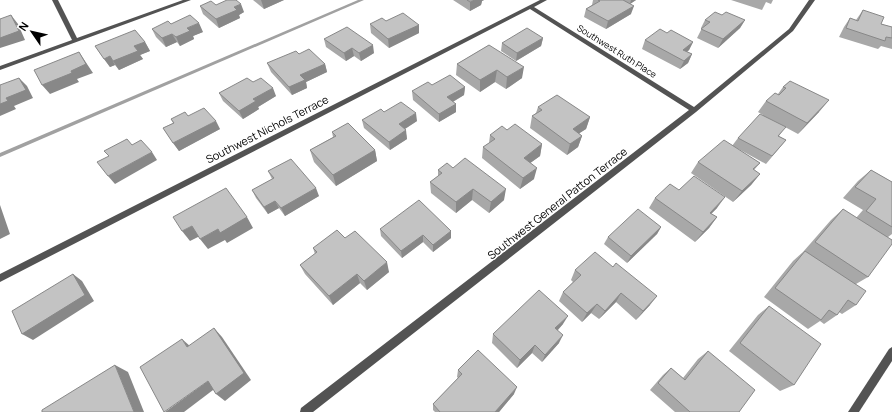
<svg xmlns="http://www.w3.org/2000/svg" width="892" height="412" font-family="Manrope,sans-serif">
	<rect width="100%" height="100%" fill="#fff"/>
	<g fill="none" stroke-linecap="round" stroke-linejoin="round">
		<polygon fill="#a1a1a1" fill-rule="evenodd" points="358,0 364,0 0,157 0,153"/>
		<g fill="#535353" fill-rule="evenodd">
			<polygon points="52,0 58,0 77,38 183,0 191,0 0,70 0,66 72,40"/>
			<polygon points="540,0 547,0 534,7 694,107 789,29 809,0 815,0 793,31 696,112 313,412 300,412 301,408 689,110 530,9 0,282 0,274"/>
			<polygon points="892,347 892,361 859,412 848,412 889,349"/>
		</g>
	</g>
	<g fill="#a8a8a8">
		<polygon points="253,0 284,0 264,9"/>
		<polygon points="453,0 484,0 482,1 481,5 470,11"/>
		<polygon points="593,0 636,0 630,4 631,14 606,29 584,17 586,9 592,5"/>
		<polygon points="731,0 773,0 771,4 766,2 762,10"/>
		<polygon points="216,5 244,12 239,15 240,18 219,28 203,14 200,6"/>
		<polygon points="863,10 881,24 892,27 892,49 881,46 878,49 839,37 844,27 850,18 856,20"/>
		<polygon points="722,15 745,20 740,28 718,48 697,38 702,28 701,28 705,20"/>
		<polygon points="386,21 419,25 419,33 389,48 371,33 370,24"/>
		<polygon points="171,24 203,32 193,36 194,39 180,46 177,42 166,47 156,37 152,29"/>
		<polygon points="667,33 693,42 689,50 687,52 692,54 688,63 680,69 642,49 645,40"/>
		<polygon points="543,38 541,46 516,61 501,51 502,43"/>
		<polygon points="324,39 374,53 361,61 354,56 346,61 326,47"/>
		<polygon points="145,42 150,51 140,55 143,59 119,70 115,65 110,67 95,46"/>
		<polygon points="489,45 522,78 506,89 495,82 480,92 456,75 457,64"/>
		<polygon points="299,54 325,64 327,72 306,82 307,88 292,95 271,72 267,63"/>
		<polygon points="790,81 819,112 798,134 785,127 779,136 786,140 766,164 733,146 760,163 754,170 760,174 751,185 733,202 691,173 698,162 732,146 738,138 763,115 758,112 766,101 778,94 783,87"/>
		<polygon points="253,82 276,96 258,107 259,109 243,119 223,101 219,93"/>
		<polygon points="432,85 465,87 464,95 453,102 456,104 456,112 439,122 413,100 412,91"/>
		<polygon points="538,107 590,117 586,129 579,133 582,136 578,147 567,155 530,128 532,116 536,113"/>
		<polygon points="384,112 417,121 405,129 407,139 390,150 364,128 362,120"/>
		<polygon points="188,116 220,129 179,151 163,128 173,123 171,119"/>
		<polygon points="332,132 375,150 377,161 336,186 314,162 310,150 333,137"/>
		<polygon points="490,135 542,144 540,156 530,163 534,179 520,189 482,158 483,147 489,143"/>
		<polygon points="453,168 504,200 489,213 472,200 456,213 431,193 430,182 438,176 438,170"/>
		<polygon points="871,170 892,182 892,234 888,237 868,277 856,284 856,305 842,314 839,312 837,315 824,324 820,321 808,329 764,297 793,261 803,252 831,220 843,209 856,218 863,210 843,198 858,181"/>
		<polygon points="268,171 319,196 285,216 279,208 268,214 256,198 252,190 272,179"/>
		<polygon points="679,190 717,208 711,214 717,217 709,228 695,242 649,208 655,198"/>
		<polygon points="661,227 657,234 627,263 604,244 608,237"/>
		<polygon points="380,229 451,231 451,238 433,252 423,242 402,258 381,236"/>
		<polygon points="345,238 389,272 367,290 360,283 333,305 305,274 300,265 315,254 313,248"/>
		<polygon points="575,270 650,305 636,320 616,302 599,319 591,313 582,322 559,301 563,292 573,282 571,280"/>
		<polygon points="769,306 794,385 780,391 729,351 758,315"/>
		<polygon points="563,324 558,330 559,343 542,362 532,353 517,368 492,343 493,334"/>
		<polygon points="708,351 739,412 675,412 650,390 663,375 671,368 683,378 698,359"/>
		<polygon points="458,370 514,394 499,412 435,412 433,410 433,404 458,378 457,377"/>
	</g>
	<g fill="#888">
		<polygon points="261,0 284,0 264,9"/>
		<polygon points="475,0 484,0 482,1 481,5 470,11 470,2"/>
		<polygon points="631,0 636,0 630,4"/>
		<polygon points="241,4 244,12 239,15 240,18 219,28 216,19 234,7"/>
		<polygon points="634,6 631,14 606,29 608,21"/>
		<polygon points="11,15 18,24 25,40 0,48 0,38"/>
		<polygon points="745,20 740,28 718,48 723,39"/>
		<polygon points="199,23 203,32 193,36 194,39 180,46 176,37 187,28"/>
		<polygon points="419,25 419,33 389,48 388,39"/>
		<polygon points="172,34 177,42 166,47 162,38"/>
		<polygon points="543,38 541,46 516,61 517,53"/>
		<polygon points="145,42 150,51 140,55 143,59 119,70 113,61 134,46"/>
		<polygon points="693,42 689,50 679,58 683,50"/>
		<polygon points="373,45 374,53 361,61 359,53"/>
		<polygon points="352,48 354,56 346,61 344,53"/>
		<polygon points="79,52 93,73 77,79 79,82 50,94 42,85 71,71"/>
		<polygon points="692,54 688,63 680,69 684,61"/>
		<polygon points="110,56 115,65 110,67 104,59"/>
		<polygon points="325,64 327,72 306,82 307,88 292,95 289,87 300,75"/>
		<polygon points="524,67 522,78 506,89 507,77"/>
		<polygon points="497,70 495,82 480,92 480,80"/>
		<polygon points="19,78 27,86 33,98 14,106 16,109 0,116 0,104 6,98"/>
		<polygon points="465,87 464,95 447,105 447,97"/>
		<polygon points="273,88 276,96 258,107 259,109 243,119 239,111 253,99"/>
		<polygon points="829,100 819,112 798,134 807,123"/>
		<polygon points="456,104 456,112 439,122 439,114"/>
		<polygon points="416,113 417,121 400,132 399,124"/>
		<polygon points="590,117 586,129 569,140 573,129"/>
		<polygon points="216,121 220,129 179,151 173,143"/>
		<polygon points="406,130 407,139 390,150 389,142"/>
		<polygon points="582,136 578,147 567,155 570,144"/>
		<polygon points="542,144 540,156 522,169 524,158"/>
		<polygon points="375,150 377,161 336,186 333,175"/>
		<polygon points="152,152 157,160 115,184 108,176"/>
		<polygon points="537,168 534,179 520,189 523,178"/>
		<polygon points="760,174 751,185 733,202 742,191"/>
		<polygon points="316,188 319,196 285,216 281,208"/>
		<polygon points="473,189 472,200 456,213 456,202"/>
		<polygon points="506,189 504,200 489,213 491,202"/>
		<polygon points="725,197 717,208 702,223 710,213"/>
		<polygon points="275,201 279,208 268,214 264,207"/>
		<polygon points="0,205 10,234 0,239"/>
		<polygon points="247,217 253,228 227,243 225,240 208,249 200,239 218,229"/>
		<polygon points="717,217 709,228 695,242 703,232"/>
		<polygon points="192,226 200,236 190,241 182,231"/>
		<polygon points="661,227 657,234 627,263 631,256"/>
		<polygon points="451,231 451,238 433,252 433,245"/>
		<polygon points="423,235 423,242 402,258 401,251"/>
		<polygon points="387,262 389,272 367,290 364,281"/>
		<polygon points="73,274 82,281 94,301 33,340 22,334"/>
		<polygon points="357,274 360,283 333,305 329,296"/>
		<polygon points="621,293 616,302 599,319 605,311"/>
		<polygon points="657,296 650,305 636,320 643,311"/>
		<polygon points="597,304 591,313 582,322 587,313"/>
		<polygon points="568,316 563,324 551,337 555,328"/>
		<polygon points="214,328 222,337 251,380 225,401 216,394"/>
		<polygon points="563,335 559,343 542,362 545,355"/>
		<polygon points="182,339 191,347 187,347"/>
		<polygon points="535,345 532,353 517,368 520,360"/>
		<polygon points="115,365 128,372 144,412 134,412"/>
		<polygon points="208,381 217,387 184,412 165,412"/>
		<polygon points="517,387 514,394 499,412 495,412"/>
	</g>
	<g fill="#c3c3c3" stroke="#888">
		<polygon points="227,0 236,0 241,4 234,7 237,10 216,19 200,6 211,1 216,5"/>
		<polygon points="467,0 475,0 470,2"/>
		<polygon points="598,0 623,0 634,6 608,21 586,9 600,1"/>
		<polygon points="863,10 884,17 881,24 892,27 892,38 886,37 885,41 846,28 850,18 858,21"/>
		<polygon points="715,12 722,15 726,12 745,20 723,39 701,29 710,22 705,20"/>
		<polygon points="403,13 419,25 388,39 370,24 382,18 386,21"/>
		<polygon points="11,15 19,31 0,38 0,19"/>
		<polygon points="190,15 199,23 187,28 190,31 176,37 172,34 162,38 152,29 168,21 171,24"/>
		<polygon points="347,27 373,45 359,53 352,48 344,53 324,39"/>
		<polygon points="527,28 543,38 517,53 502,43"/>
		<polygon points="660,29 667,33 671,30 693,42 683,50 692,54 684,61 645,40"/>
		<polygon points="135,30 145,42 134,46 138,51 113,61 110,56 104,59 95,46"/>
		<polygon points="489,45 524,67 507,77 497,70 480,80 457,64"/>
		<polygon points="309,49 325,64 300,75 305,80 289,87 267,63 296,51 299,54"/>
		<polygon points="79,52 86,64 71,71 72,73 42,85 34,70"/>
		<polygon points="450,75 465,87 447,97 456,104 439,114 412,91 428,82 432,85"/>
		<polygon points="19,78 26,90 6,98 8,101 0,104 0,85"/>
		<polygon points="247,78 253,82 261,78 273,88 253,99 256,101 239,111 219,93"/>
		<polygon points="790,81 829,100 807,123 766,101 775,93 779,95 786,88 783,87"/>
		<polygon points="557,95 590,117 573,129 582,136 570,144 532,116 542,110 538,107"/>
		<polygon points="401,102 416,113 399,124 406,130 389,142 362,120 381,109 384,112"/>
		<polygon points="204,108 216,121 173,143 163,128 174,123 171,119 185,112 188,116"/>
		<polygon points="760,114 786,127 778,136 786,140 772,156 738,138"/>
		<polygon points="348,123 375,150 333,175 310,150 336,136 332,132"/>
		<polygon points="515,124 542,144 524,158 537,168 523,178 483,147 495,139 490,135 502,126 507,130"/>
		<polygon points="127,139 132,145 141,140 152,152 108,176 97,162 109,156 104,151"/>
		<polygon points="724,140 760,163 753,169 760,174 742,191 698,162"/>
		<polygon points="465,158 506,189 491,202 473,189 456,202 430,182 442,173 438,170 447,163 453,168"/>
		<polygon points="291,159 316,188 281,208 275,201 264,207 252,190 274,178 268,171"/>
		<polygon points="871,170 892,182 892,227 866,211 876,199 855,187"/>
		<polygon points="694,176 725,197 710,213 717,217 703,232 655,198 670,184 679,190"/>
		<polygon points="226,188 247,217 220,233 218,229 200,239 192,226 182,231 173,217"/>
		<polygon points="419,200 451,231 433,245 423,235 401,251 380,229"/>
		<polygon points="638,209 661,227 631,256 608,237"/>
		<polygon points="843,209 892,240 892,244 868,277 815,242"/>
		<polygon points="337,230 345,238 355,231 387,262 364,281 357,274 329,296 300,265 317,252 313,248"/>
		<polygon points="805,251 866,291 856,305 848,300 837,315 829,310 821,320 775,288"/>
		<polygon points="595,252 613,267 616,263 657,296 643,311 621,293 605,311 597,304 587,313 563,292 581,275 575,270"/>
		<polygon points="73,274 85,295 22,334 12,311"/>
		<polygon points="539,290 568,316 555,328 563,335 545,355 535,345 520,360 493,334"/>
		<polygon points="769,306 821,344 794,385 740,343"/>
		<polygon points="214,328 244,373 216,394 208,381 164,412 140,367 182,339 187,347"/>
		<polygon points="478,350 517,387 495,412 440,412 433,404 462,374 458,370"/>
		<polygon points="708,351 755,390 739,412 690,412 658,383 671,368 685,380"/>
		<polygon points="115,365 134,412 42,412 42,410"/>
	</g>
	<g text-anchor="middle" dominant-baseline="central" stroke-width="3" stroke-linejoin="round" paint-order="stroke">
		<g font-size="9" fill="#000" stroke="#fff">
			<text transform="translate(617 51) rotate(32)">Southwest Ruth Place</text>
		</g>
		<g font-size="11" fill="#000" stroke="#fff">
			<text transform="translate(267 129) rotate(-27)">Southwest Nichols Terrace</text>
			<text transform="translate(557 203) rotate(-38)">Southwest General Patton Terrace</text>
		</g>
	</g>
	<g transform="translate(32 32) rotate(304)" stroke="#ffffff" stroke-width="3" paint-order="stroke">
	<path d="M0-3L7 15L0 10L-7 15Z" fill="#000000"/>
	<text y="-6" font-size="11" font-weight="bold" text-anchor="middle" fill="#000000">N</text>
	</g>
</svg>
